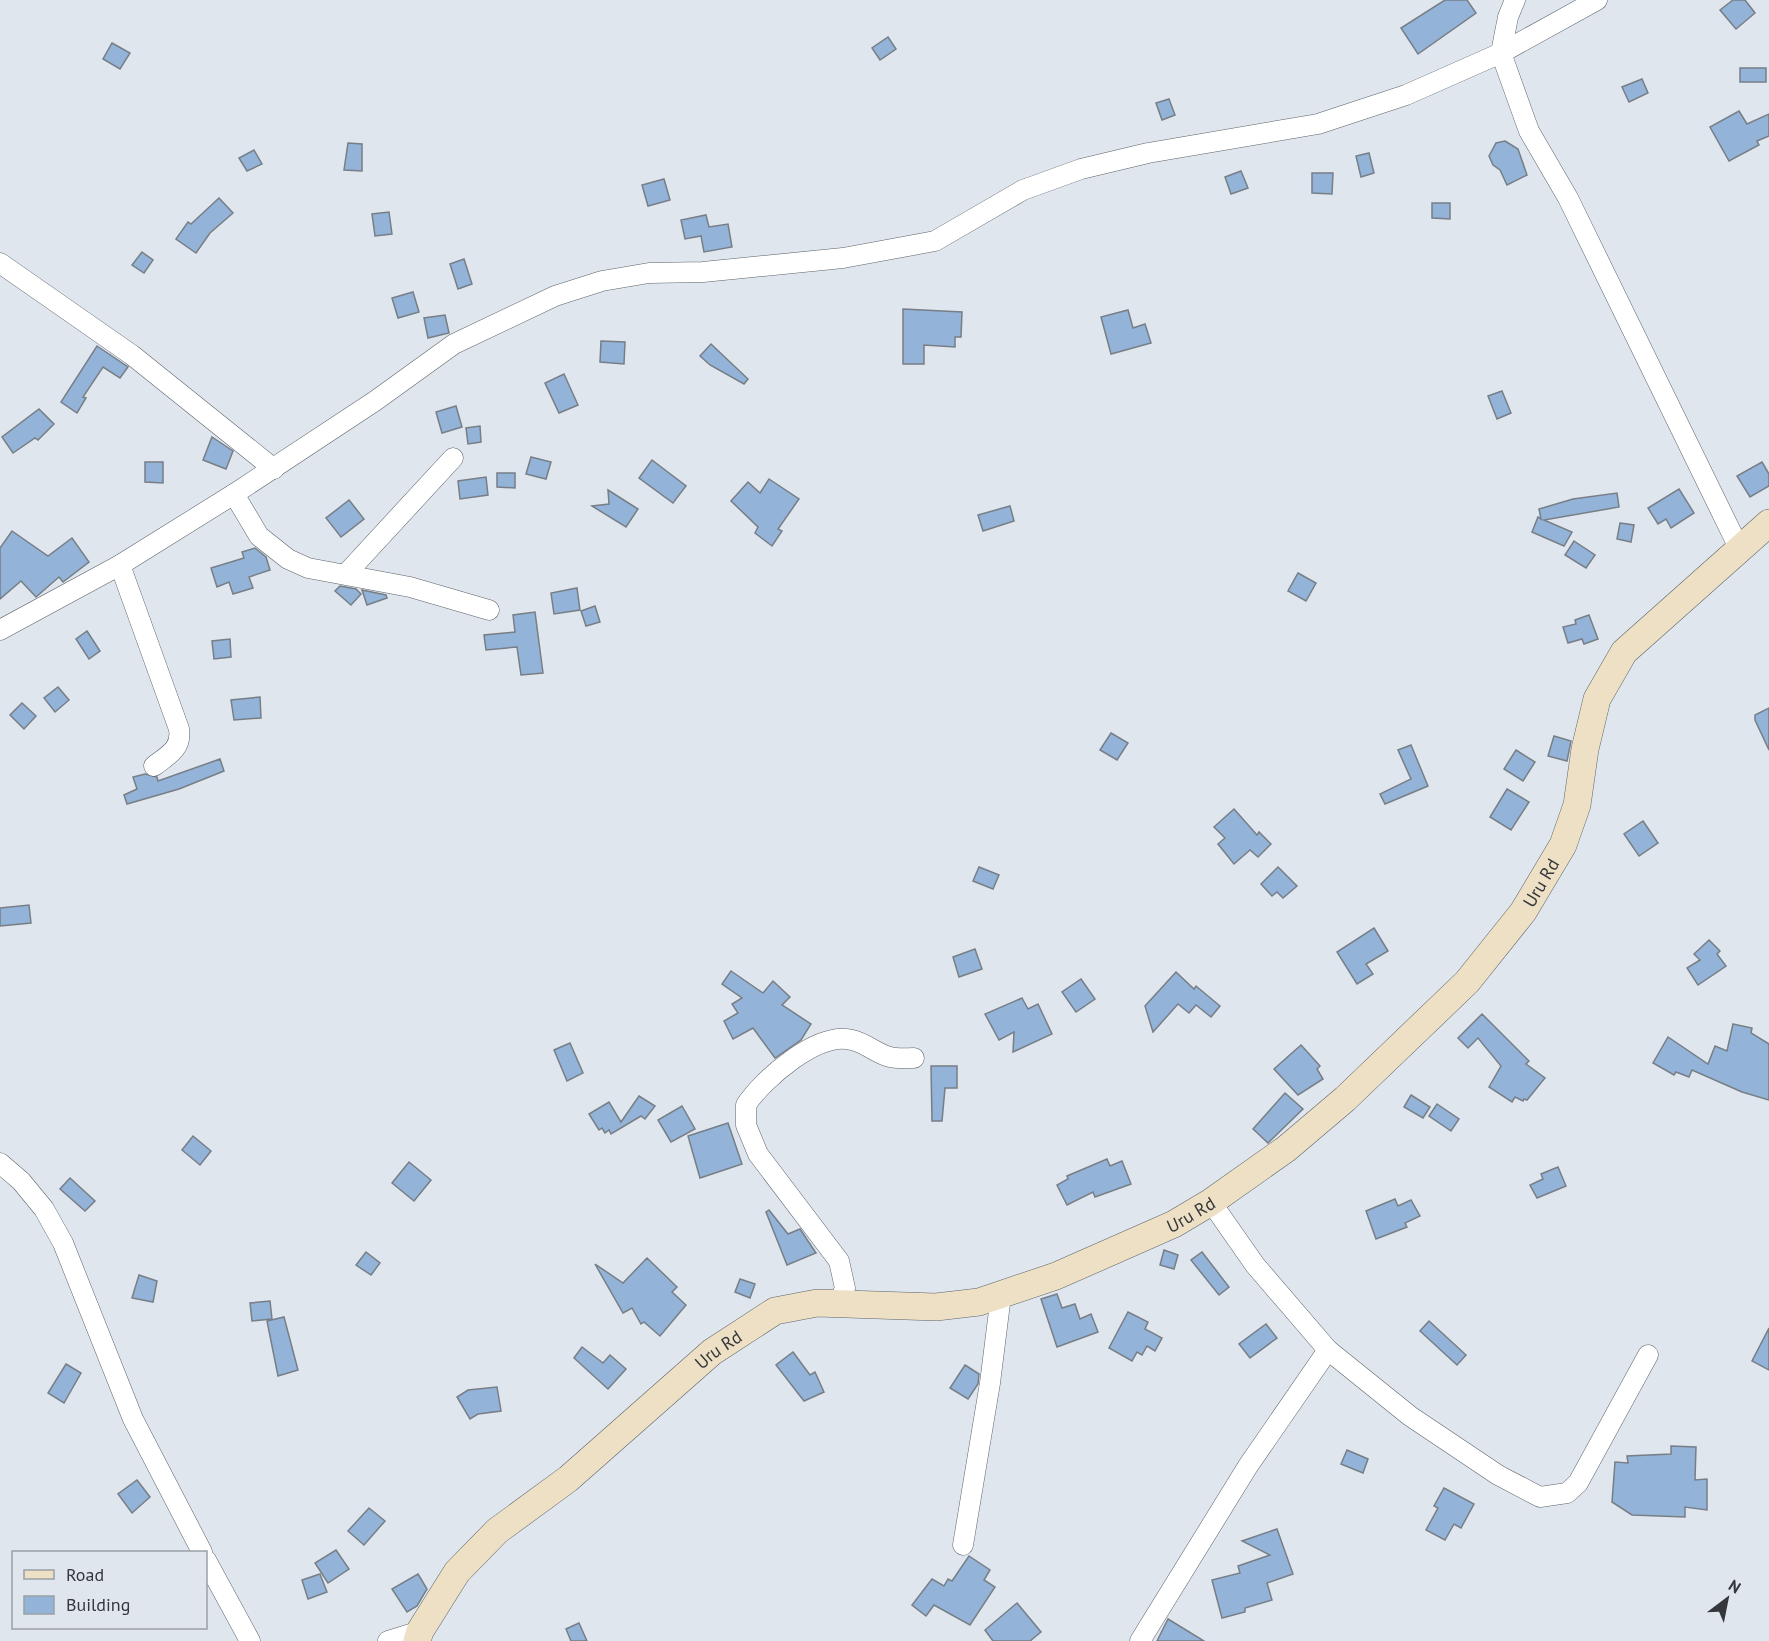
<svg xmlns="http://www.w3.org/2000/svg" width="1769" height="1641" font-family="'PT Sans',sans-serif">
	<rect width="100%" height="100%" fill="#dfe6ee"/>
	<g fill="#93b4d8" stroke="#777e86" stroke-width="1.5">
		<polygon points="1445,0 1467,0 1476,13 1418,54 1401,28"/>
		<polygon points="1733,0 1745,0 1755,13 1736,29 1720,10"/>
		<polygon points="888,37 896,49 880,60 872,48"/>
		<polygon points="112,43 130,53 120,69 103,59"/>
		<rect x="1740" y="68" width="26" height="14"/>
		<polygon points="1642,79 1648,93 1629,102 1622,87"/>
		<polygon points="1169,99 1175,115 1162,120 1156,103"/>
		<polygon points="1739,111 1747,124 1769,114 1769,136 1757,141 1759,145 1729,161 1710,127"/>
		<polygon points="1505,141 1518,149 1527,175 1507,185 1500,170 1493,165 1489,156 1496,143"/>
		<polygon points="348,143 362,144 362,171 344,170"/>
		<polygon points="254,150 262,164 247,171 239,158"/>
		<polygon points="1369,153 1374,173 1361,177 1356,156"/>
		<polygon points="1241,171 1248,188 1231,194 1225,177"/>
		<polygon points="1312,173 1333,173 1332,194 1312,193"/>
		<polygon points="664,179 670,200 648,206 642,185"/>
		<polygon points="219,198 233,213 210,233 196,253 176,239 188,222 191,224"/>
		<polygon points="1432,203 1450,203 1450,219 1432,218"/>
		<polygon points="389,212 392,234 375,236 372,214"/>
		<polygon points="706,215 709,227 728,224 732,247 704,252 701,236 685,239 681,220"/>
		<polygon points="142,252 153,260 144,273 132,265"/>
		<polygon points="464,259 472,284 458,289 450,264"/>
		<polygon points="413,292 419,312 398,318 392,298"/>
		<polygon points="903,309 962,312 961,337 955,337 955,347 924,345 924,364 903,364"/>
		<polygon points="1128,310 1133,328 1145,324 1151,343 1111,354 1101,317"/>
		<polygon points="445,315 449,333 428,338 424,318"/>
		<polygon points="601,341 625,342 624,364 600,362"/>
		<polygon points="711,344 748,379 744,384 710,365 700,356"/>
		<polygon points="97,346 128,367 120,378 103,367 83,397 86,398 77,413 61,402"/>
		<polygon points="564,374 578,405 559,413 545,383"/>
		<polygon points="1502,391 1511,413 1497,419 1488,396"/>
		<polygon points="456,406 462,427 442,433 436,412"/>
		<polygon points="39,409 54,424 38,440 35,438 13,453 2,437"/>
		<polygon points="480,426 481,442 468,444 466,428"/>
		<polygon points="212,437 233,451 226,469 203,460"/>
		<polygon points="531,457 551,462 546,479 526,474"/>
		<polygon points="652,460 686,486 673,503 639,478"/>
		<polygon points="145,462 163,462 163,483 145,482"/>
		<polygon points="1762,462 1769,474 1769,486 1750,497 1737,476"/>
		<polygon points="497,473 515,473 515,488 497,487"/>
		<polygon points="486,477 488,495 460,499 458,481"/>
		<polygon points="769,479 799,499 778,529 782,531 772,546 755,533 758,527 731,501 748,482 760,493"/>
		<polygon points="1679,489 1694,513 1671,528 1666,519 1658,524 1648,508"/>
		<polygon points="608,490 638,509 626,527 592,506 609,504"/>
		<polygon points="1617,493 1619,507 1544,520 1572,532 1564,546 1532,532 1538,517 1541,519 1539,509 1573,499"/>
		<polygon points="349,500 364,519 341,537 326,518"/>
		<polygon points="1010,506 1014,521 983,531 978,515"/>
		<polygon points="1620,523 1634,525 1631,542 1617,539"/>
		<polygon points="12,531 48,556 72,538 89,562 63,582 59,577 36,597 21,581 0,599 0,548"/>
		<polygon points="1574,541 1595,555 1586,568 1565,555"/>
		<polygon points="255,548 266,557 270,570 249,577 253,588 233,594 229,582 217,587 211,568 244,558 242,552"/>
		<polygon points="1298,573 1316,583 1306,601 1288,591"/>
		<polygon points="340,586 356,589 361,594 351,605 335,591"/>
		<polygon points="577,588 580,610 554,614 551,593"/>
		<polygon points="362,590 386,595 387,598 367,605"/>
		<polygon points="595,606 600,622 586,626 581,611"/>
		<polygon points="535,612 543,673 521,675 517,647 486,650 484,635 515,632 513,615"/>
		<polygon points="1589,615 1598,639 1584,644 1582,639 1568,643 1563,627 1576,624 1575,620"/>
		<polygon points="87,631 100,651 89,659 76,639"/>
		<polygon points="230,639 231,657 214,659 212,641"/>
		<polygon points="58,687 69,700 55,712 44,698"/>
		<polygon points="260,697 261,718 234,720 231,700"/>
		<polygon points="22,703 36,716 24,729 10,715"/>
		<polygon points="1769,708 1769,750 1755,720 1755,715"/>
		<polygon points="1111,733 1128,743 1117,760 1100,750"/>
		<polygon points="1554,736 1571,741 1567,761 1548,756"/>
		<polygon points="1411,745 1428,786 1385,804 1380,794 1411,779 1398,750"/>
		<polygon points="1516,750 1535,762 1523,781 1504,769"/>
		<polygon points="220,759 224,771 179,789 127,804 124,795 137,789 133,777 145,774 157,777 158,781"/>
		<polygon points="1507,789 1529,802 1511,830 1490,817"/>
		<polygon points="1234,809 1257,835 1259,832 1271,844 1258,857 1250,850 1234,864 1218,844 1225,838 1214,827"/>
		<polygon points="1643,821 1658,843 1639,856 1624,834"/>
		<polygon points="979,867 999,875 993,889 973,881"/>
		<polygon points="1278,867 1297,886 1283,898 1277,892 1272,896 1261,884"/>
		<polygon points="29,905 31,923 0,926 0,908"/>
		<polygon points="1374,928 1388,951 1366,964 1373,974 1357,984 1337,952"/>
		<polygon points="1709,940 1720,951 1717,954 1726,966 1698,985 1687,968 1700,960 1694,954"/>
		<polygon points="975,949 982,969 959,977 953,957"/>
		<polygon points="731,971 763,993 773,981 790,997 782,1005 811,1024 801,1040 775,1058 753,1028 733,1039 724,1021 738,1013 732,1004 742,998 722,984"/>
		<polygon points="1176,972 1194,989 1196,986 1220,1006 1211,1017 1196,1005 1189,1013 1178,1004 1153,1032 1145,1006"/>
		<polygon points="1081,979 1095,999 1076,1012 1062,992"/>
		<polygon points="1022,998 1028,1009 1038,1004 1052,1034 1013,1052 1014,1032 999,1040 985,1014"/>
		<polygon points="1482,1014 1529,1061 1526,1064 1545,1078 1527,1100 1524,1099 1523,1101 1515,1097 1512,1102 1489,1087 1501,1066 1478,1038 1468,1048 1458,1038"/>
		<polygon points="1733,1024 1752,1028 1751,1033 1769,1044 1769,1100 1742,1092 1692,1070 1689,1077 1676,1072 1674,1075 1653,1063 1668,1037 1708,1064 1715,1046 1727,1051"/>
		<polygon points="570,1043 583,1073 567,1081 554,1050"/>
		<polygon points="1301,1045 1320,1066 1317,1069 1323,1079 1298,1095 1274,1069"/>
		<polygon points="931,1066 957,1066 957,1088 945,1088 942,1121 932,1121"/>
		<polygon points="1285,1093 1303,1109 1268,1143 1253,1129"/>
		<polygon points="1411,1095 1430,1107 1423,1118 1404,1107"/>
		<polygon points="639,1096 655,1106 645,1119 641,1116 611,1134 609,1130 605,1133 602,1128 599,1130 589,1114 609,1102 621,1122"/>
		<polygon points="1437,1104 1459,1119 1451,1131 1429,1116"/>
		<polygon points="682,1106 695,1129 671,1142 658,1120"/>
		<polygon points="728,1123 742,1164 700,1178 688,1136"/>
		<polygon points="193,1136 211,1151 200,1165 182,1150"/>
		<polygon points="1107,1159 1110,1166 1122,1161 1131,1184 1095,1197 1093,1192 1067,1205 1057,1185 1068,1179 1067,1176"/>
		<polygon points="409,1162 431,1180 414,1201 392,1183"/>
		<polygon points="1558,1167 1566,1186 1537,1198 1530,1185 1543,1179 1541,1174"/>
		<polygon points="70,1178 95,1201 85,1211 60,1189"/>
		<polygon points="1395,1199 1398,1206 1411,1200 1420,1216 1405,1223 1407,1227 1376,1239 1366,1211"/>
		<polygon points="769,1210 788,1234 800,1229 816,1253 787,1265 766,1212"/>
		<polygon points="1164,1250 1178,1255 1174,1269 1160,1265"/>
		<polygon points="366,1252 380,1263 371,1275 356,1265"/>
		<polygon points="1202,1252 1229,1287 1219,1295 1191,1260"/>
		<polygon points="647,1258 677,1287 672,1292 686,1305 660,1336 644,1322 641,1324 632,1308 623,1313 595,1264 623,1283"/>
		<polygon points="139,1275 157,1281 153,1302 132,1298"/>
		<polygon points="740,1279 755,1284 750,1298 735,1292"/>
		<polygon points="1057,1294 1062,1308 1075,1304 1080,1319 1091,1314 1098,1332 1057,1347 1041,1299"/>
		<polygon points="270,1301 272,1319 252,1321 250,1303"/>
		<polygon points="1128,1312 1148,1322 1145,1329 1162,1338 1155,1351 1147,1346 1142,1355 1137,1352 1132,1361 1109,1348"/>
		<polygon points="284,1317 298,1370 278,1376 267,1321"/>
		<polygon points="1429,1321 1466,1355 1457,1365 1420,1331"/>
		<polygon points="1266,1324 1277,1338 1250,1358 1239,1344"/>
		<polygon points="1769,1328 1769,1370 1752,1361"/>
		<polygon points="582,1347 603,1363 610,1355 626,1369 608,1389 574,1358"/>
		<polygon points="793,1352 810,1375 815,1372 824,1392 804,1401 776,1365"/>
		<polygon points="66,1364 81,1373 64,1403 48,1393"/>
		<polygon points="965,1365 979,1374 978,1384 968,1399 950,1388"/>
		<polygon points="497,1387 501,1411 478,1414 470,1419 457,1397 468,1390"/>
		<polygon points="1671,1446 1696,1447 1695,1480 1707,1479 1707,1510 1685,1507 1685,1517 1632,1515 1612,1502 1615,1462 1628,1463 1627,1456 1671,1454"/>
		<polygon points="1347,1450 1368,1459 1363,1473 1341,1464"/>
		<polygon points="137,1480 150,1497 132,1513 118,1494"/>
		<polygon points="1444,1488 1474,1504 1461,1528 1454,1524 1445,1540 1426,1530 1438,1508 1434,1506"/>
		<polygon points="369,1508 385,1521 364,1545 348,1531"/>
		<polygon points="1277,1529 1293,1574 1267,1583 1272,1600 1245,1608 1245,1612 1222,1618 1212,1580 1240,1573 1238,1566 1270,1555 1242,1541"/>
		<polygon points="336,1550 349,1569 328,1583 315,1563"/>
		<polygon points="969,1556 990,1570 984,1580 995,1587 970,1625 934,1605 926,1616 912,1605 932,1579 944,1586 948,1579 952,1581"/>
		<polygon points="320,1574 327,1592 308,1599 302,1580"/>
		<polygon points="418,1574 427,1589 417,1606 407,1612 392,1589"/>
		<polygon points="1017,1603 1041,1632 1030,1641 993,1641 985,1630"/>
		<polygon points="1168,1619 1204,1641 1157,1641"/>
		<polygon points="579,1623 587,1641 571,1641 566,1629"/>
	</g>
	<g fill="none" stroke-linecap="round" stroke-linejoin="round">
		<defs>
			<g id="street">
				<polyline points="1515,0 1508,17 1501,53 1529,131 1568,198 1739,548"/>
				<polyline points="0,263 132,355 274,469"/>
				<polyline points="234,494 259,536 288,559 308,568 410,587 489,610"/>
				<path d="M120,565L179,729C182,749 168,755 154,766"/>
				<polyline points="346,574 453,458"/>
				<polyline points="0,630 120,565 234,494 375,401 454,344 555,296 602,281 649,273 703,272 843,258 935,241 1023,190 1081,169 1148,153 1318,124 1406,95 1501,53 1597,0"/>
				<polyline points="0,1163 21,1181 44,1209 63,1243 133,1419 202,1552"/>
				<polyline points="1211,1202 1255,1265 1328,1350 1410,1416 1498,1475 1540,1497 1567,1493 1578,1483 1648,1355"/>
				<path d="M839,1303L845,1288L839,1261L758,1154L746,1125V1105C763,1079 818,1031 852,1040C866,1043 877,1054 890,1057C897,1059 906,1058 914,1058"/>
				<polyline points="963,1545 990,1383 1001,1295"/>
				<polyline points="206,1560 250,1641"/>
				<polyline points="388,1641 420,1631"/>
				<polyline points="1140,1641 1248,1466 1328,1350"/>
			</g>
			<g id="secondary">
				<path id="s1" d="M417,1641L420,1631L457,1572L497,1531L568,1479L712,1352L775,1311L817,1303L936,1307L979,1302L1056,1276L1174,1224L1211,1202L1286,1149L1345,1099L1467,982L1523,912L1563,845L1577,805L1585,749L1597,699L1624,652L1769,523"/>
			</g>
		</defs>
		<use href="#street" stroke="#5c636a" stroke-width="21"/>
		<use href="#secondary" stroke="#5c636a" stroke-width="28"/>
		<use href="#street" stroke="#fff" stroke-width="20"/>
		<use href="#secondary" stroke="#eee0c4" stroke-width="27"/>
	</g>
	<g text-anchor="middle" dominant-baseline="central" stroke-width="5" stroke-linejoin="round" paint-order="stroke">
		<g font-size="18" fill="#34373b" stroke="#dfe6ee">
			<text stroke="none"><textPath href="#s1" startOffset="1413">Uru Rd</textPath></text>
			<text stroke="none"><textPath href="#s1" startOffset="927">Uru Rd</textPath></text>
			<text stroke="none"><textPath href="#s1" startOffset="424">Uru Rd</textPath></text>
		</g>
	</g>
	<rect x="12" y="1551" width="195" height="78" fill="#dfe6ee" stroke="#9ba0a6" stroke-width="1.5"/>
	<rect x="24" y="1570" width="30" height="9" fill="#eee0c4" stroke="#9ba0a6" stroke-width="1.5"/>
	<text x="66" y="1581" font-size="18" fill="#34373b">Road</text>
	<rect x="24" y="1596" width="30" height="18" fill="#93b4d8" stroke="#9ba0a6" stroke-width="1.5"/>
	<text x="66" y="1611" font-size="18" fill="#34373b">Building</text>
	<g transform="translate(1727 1599) rotate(32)" stroke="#dfe6ee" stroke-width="4.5" paint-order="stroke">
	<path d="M0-4.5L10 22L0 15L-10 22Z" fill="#34373b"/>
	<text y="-9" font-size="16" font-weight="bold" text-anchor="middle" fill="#34373b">N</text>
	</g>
</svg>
